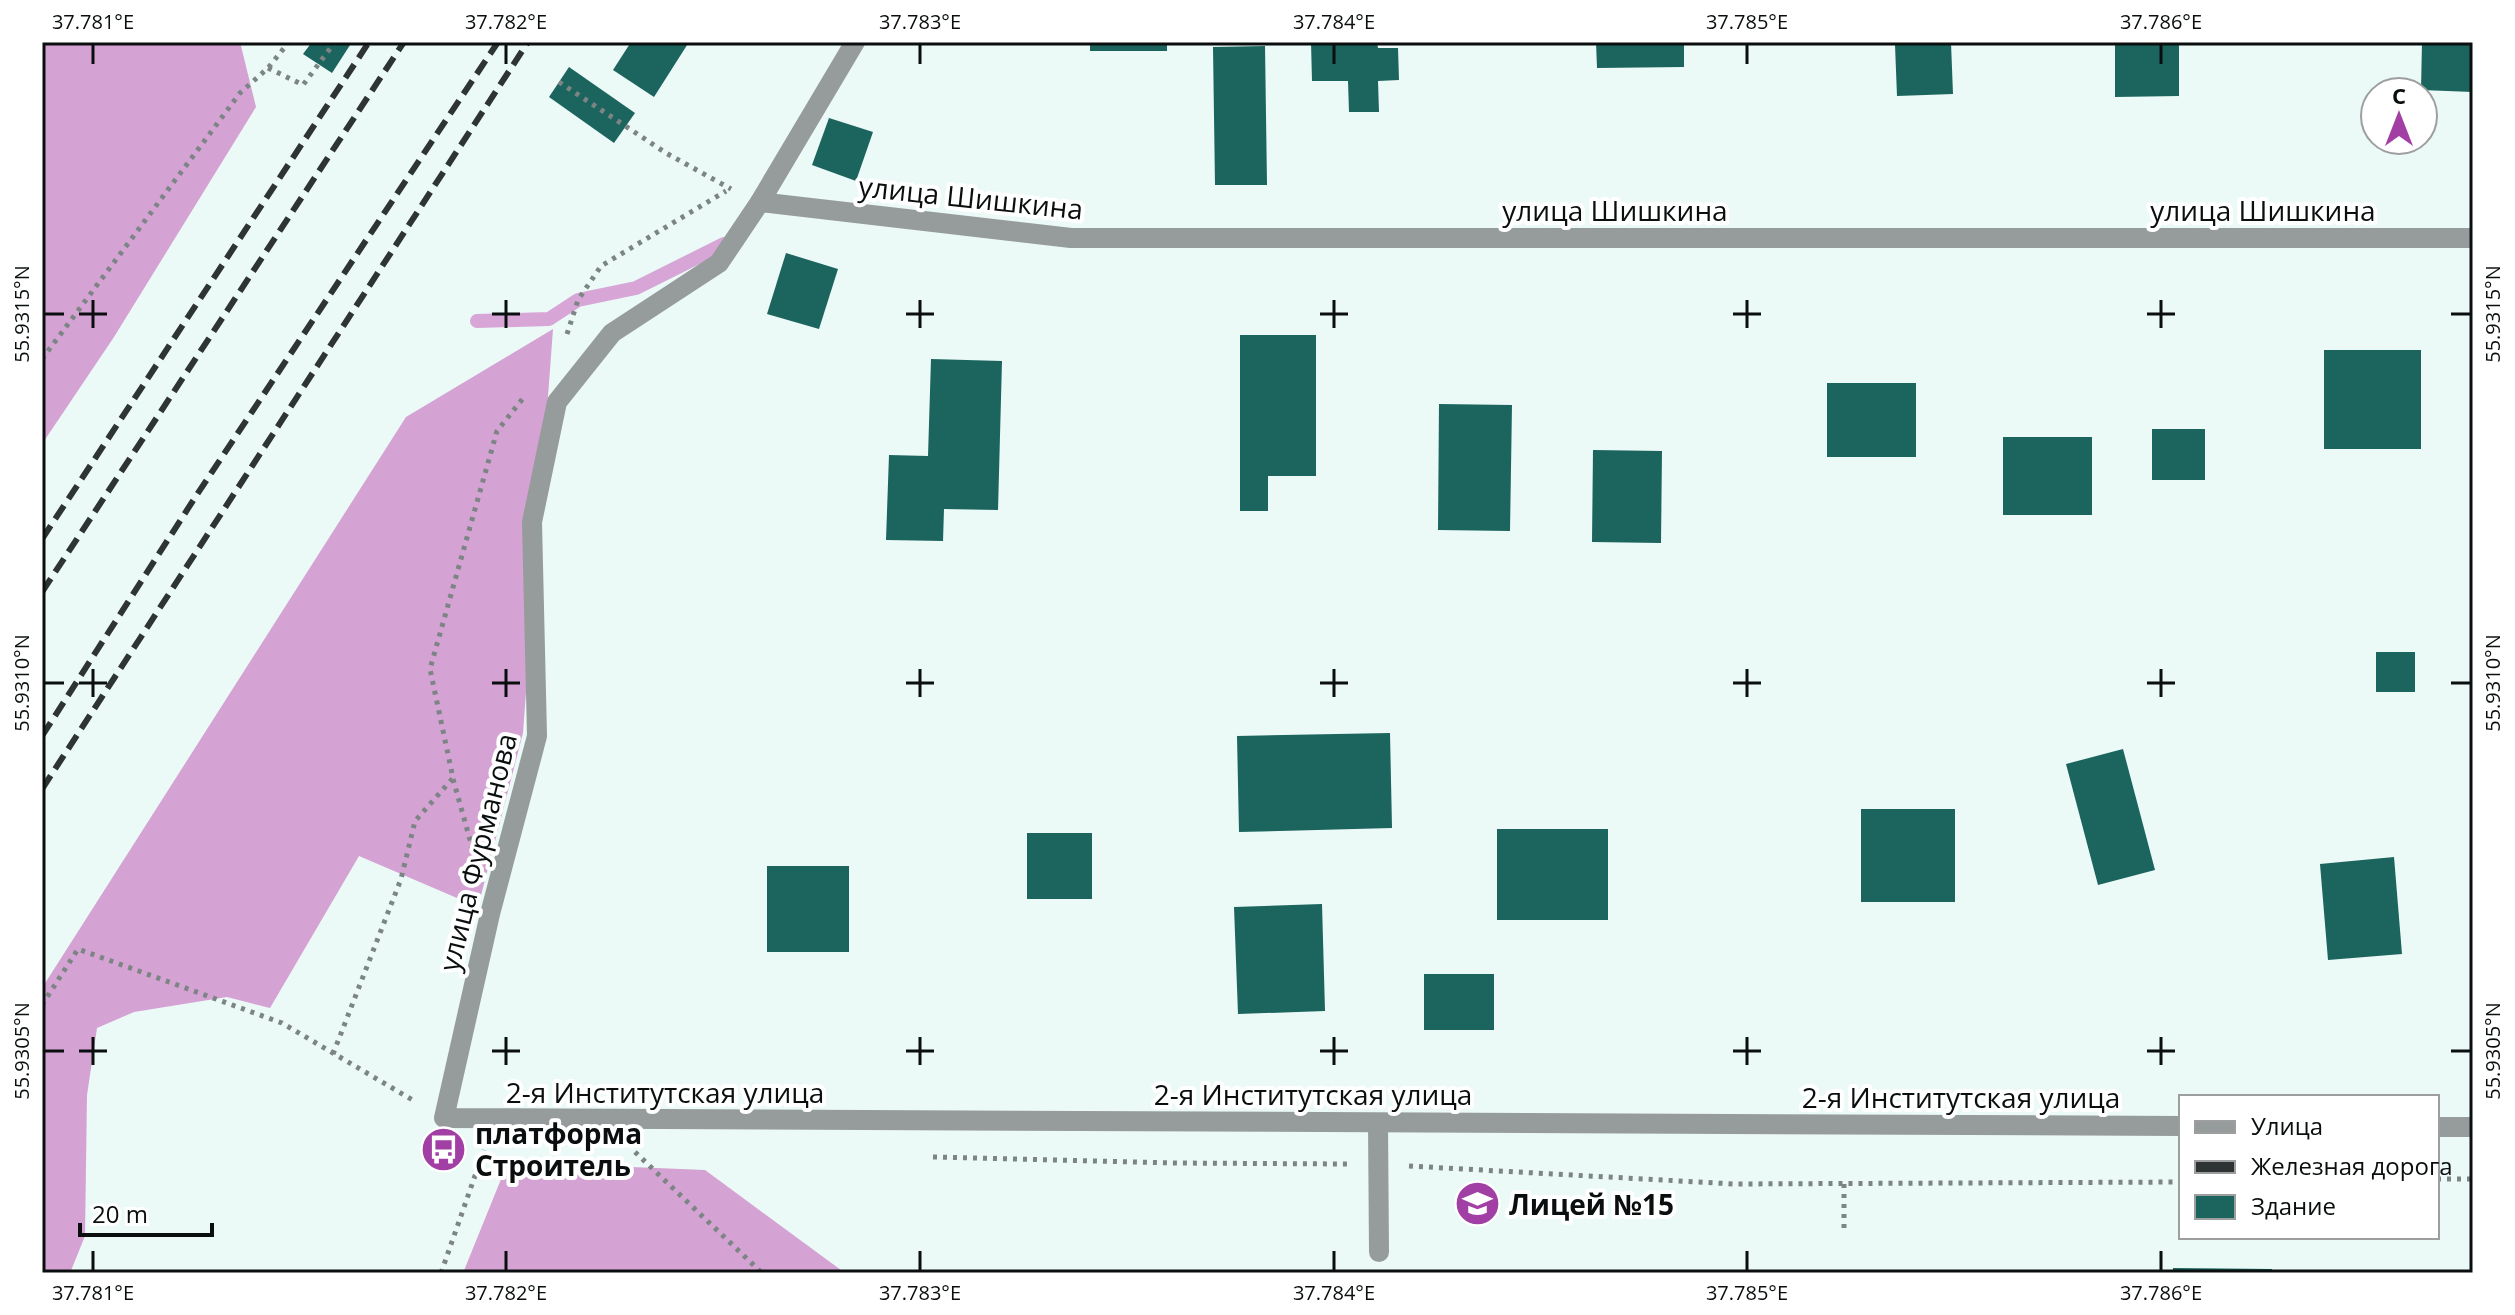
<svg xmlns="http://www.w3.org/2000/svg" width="2515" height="1315" font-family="'Open Sans',sans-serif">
	<rect width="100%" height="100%" fill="#ebf9f7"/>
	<g fill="#d4a2d3">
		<polygon points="42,42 240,42 256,107 114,337 42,444"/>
		<polygon points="553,329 523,733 478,907 359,856 270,1008 227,997 134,1012 97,1028 87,1095 85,1236 70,1273 42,1273 42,988 406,417"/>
		<polygon points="508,1162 705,1170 845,1273 463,1273"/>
	</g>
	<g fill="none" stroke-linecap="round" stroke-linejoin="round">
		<polyline stroke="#d7a6d7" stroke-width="14" points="477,321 549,319 578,300 636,288 724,244"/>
	</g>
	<g fill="#1c645e">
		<polygon points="312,42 352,42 332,73 303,54"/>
		<polygon points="631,42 689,42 654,97 613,70"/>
		<rect x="1090" y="42" width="77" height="9"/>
		<polygon points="1311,42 1377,42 1378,48 1398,48 1399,80 1378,81 1379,112 1349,112 1348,81 1312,81"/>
		<polygon points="1596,42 1684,42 1684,67 1597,68"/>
		<polygon points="2422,42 2473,42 2473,92 2421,90"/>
		<polygon points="1951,43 1953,94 1897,96 1895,45"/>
		<polygon points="2115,43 2179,43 2179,96 2115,97"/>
		<polygon points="1265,46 1267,185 1215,185 1213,47"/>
		<polygon points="569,67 635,113 614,143 549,97"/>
		<polygon points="829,118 873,132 856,181 812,165"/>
		<polygon points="786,253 838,269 819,329 767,314"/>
		<polygon points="1240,335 1316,335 1316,476 1268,476 1268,511 1240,511"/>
		<rect x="2324" y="350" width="97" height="99"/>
		<polygon points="931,359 1002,361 998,510 944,509 943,541 886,540 889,455 928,456"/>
		<rect x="1827" y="383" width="89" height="74"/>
		<polygon points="1439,404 1512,405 1510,531 1438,530"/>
		<rect x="2152" y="429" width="53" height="51"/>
		<rect x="2003" y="437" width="89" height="78"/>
		<polygon points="1593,450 1662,451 1661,543 1592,542"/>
		<rect x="2376" y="652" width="39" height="40"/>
		<polygon points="1390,733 1392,828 1239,832 1237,736"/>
		<polygon points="2123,749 2155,870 2098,885 2066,764"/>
		<rect x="1861" y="809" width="94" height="93"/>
		<rect x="1497" y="829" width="111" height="91"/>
		<rect x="1027" y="833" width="65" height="66"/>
		<polygon points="2394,857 2402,954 2328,960 2320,864"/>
		<rect x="767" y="866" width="82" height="86"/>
		<polygon points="1322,904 1325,1011 1238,1014 1234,907"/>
		<rect x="1424" y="974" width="70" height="56"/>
		<polygon points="2173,1268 2272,1269 2272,1273 2173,1273"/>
	</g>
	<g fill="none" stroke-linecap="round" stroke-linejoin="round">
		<g stroke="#7c8584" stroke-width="5" stroke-dasharray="4 6" stroke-linecap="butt">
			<polyline points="268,68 303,85 335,42"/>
			<polyline points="559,82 666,153 731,189"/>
			<polyline points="567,334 578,300 601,266 726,191"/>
			<polyline points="42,359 240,93 268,68 289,42"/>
			<polyline points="453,779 472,847"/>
			<polyline points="42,1005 78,949 282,1023 416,1102"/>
			<polyline points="333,1054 401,879 415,821 453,778 430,669 497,431 524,397"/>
			<polyline points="635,1152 762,1273"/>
			<polyline points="933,1157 1172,1163 1347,1164"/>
			<polyline points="1409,1166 1734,1184 2181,1182"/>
			<polyline points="2437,1179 2473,1179"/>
			<polyline points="1844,1184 1844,1234"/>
			<polyline points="441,1273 484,1150"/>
		</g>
		<g stroke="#969b9b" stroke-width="20">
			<polyline points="855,42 760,202 719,263 612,333 557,402 532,522 537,736 490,914 444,1118 2181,1126"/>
			<polyline points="760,202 1071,238 2473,238"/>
			<polyline points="1378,1123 1379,1252"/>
			<polyline points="2437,1127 2473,1127"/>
		</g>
		<g stroke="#2e3434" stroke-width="6" stroke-dasharray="16 8" stroke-linecap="butt">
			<polyline points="42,539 369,42"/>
			<polyline points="42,592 404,42"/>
			<polyline points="42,736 196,496 498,42"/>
			<polyline points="42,789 528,42"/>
		</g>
	</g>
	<path fill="none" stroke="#0a0e0e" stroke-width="3" d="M93,44V64M506,44V64M920,44V64M1334,44V64M1747,44V64M2161,44V64M93,300V328M506,300V328M920,300V328M1334,300V328M1747,300V328M2161,300V328M44,314H64M79,314H107M492,314H520M906,314H934M1320,314H1348M1733,314H1761M2147,314H2175M2451,314H2471M93,669V697M506,669V697M920,669V697M1334,669V697M1747,669V697M2161,669V697M44,683H64M79,683H107M492,683H520M906,683H934M1320,683H1348M1733,683H1761M2147,683H2175M2451,683H2471M93,1037V1065M506,1037V1065M920,1037V1065M1334,1037V1065M1747,1037V1065M2161,1037V1065M44,1051H64M79,1051H107M492,1051H520M906,1051H934M1320,1051H1348M1733,1051H1761M2147,1051H2175M2451,1051H2471M93,1251V1271M506,1251V1271M920,1251V1271M1334,1251V1271M1747,1251V1271M2161,1251V1271"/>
	<defs>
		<symbol id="bus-disc" viewBox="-11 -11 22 22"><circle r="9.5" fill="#a23fa5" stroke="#fff"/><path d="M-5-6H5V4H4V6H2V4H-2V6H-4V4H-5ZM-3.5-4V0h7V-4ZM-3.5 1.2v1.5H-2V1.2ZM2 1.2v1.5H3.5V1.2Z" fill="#fff"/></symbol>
		<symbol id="school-disc" viewBox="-11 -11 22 22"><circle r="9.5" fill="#a23fa5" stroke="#fff"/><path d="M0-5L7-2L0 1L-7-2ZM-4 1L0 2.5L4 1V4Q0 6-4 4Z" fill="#fff"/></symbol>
	</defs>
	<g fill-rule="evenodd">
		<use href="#bus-disc" x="418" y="1124" width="51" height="51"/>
		<use href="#school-disc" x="1452" y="1178" width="51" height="51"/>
	</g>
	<g text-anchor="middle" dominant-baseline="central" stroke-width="8" stroke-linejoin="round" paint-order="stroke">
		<g font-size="28" fill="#0a0e0e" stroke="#fff">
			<text transform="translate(971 197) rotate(6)">улица Шишкина</text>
			<text x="1615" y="210">улица Шишкина</text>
			<text x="2263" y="210">улица Шишкина</text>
			<text transform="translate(477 852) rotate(-76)">улица Фурманова</text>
			<text x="665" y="1092">2-я Институтская улица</text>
			<text x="1313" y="1094">2-я Институтская улица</text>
			<text x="1961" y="1097">2-я Институтская улица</text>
		</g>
		<g font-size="28" font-weight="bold" fill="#0a0e0e" stroke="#fff" text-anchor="start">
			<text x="475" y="1133">платформа<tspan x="475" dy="32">Строитель</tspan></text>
			<text x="1509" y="1204">Лицей №15</text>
		</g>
	</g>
	<rect width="2515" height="1315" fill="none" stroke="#ffffff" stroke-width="88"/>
	<rect x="2179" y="1095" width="260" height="144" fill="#ffffff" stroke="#9d9f9f" stroke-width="2"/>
	<rect x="2195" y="1121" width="40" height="12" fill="#969b9b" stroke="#9d9f9f" stroke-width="2"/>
	<text x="2251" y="1135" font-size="24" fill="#0a0e0e">Улица</text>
	<rect x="2195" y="1161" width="40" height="12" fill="#2e3434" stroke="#9d9f9f" stroke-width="2"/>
	<text x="2251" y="1175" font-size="24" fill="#0a0e0e">Железная дорога</text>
	<rect x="2195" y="1195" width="40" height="24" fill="#1c645e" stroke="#9d9f9f" stroke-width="2"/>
	<text x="2251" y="1215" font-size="24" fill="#0a0e0e">Здание</text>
	<g transform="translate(2399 116)"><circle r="38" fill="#ffffff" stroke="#9d9f9f" stroke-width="2"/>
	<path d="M0-6L14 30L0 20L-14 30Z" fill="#a23fa5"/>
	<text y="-12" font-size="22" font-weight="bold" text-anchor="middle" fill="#0a0e0e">С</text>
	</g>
	<path d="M80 1223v12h132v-12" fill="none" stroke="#0a0e0e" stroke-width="4"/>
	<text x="92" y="1223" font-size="24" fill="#0a0e0e" stroke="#ffffff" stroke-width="6" paint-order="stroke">20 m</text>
	<rect x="44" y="44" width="2427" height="1227" fill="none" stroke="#0a0e0e" stroke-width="3"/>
	<g font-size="20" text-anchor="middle" fill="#0a0e0e">
		<text x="93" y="29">37.781°E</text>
		<text x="506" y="29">37.782°E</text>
		<text x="920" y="29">37.783°E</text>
		<text x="1334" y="29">37.784°E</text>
		<text x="1747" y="29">37.785°E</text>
		<text x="2161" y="29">37.786°E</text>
		<text transform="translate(22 314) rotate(-90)" y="7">55.9315°N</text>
		<text transform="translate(2493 314) rotate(-90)" y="7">55.9315°N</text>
		<text transform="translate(22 683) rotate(-90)" y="7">55.9310°N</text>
		<text transform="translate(2493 683) rotate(-90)" y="7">55.9310°N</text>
		<text transform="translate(22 1051) rotate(-90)" y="7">55.9305°N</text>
		<text transform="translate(2493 1051) rotate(-90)" y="7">55.9305°N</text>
		<text x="93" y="1300">37.781°E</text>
		<text x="506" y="1300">37.782°E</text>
		<text x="920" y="1300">37.783°E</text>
		<text x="1334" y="1300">37.784°E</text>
		<text x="1747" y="1300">37.785°E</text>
		<text x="2161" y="1300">37.786°E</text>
	</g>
</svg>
